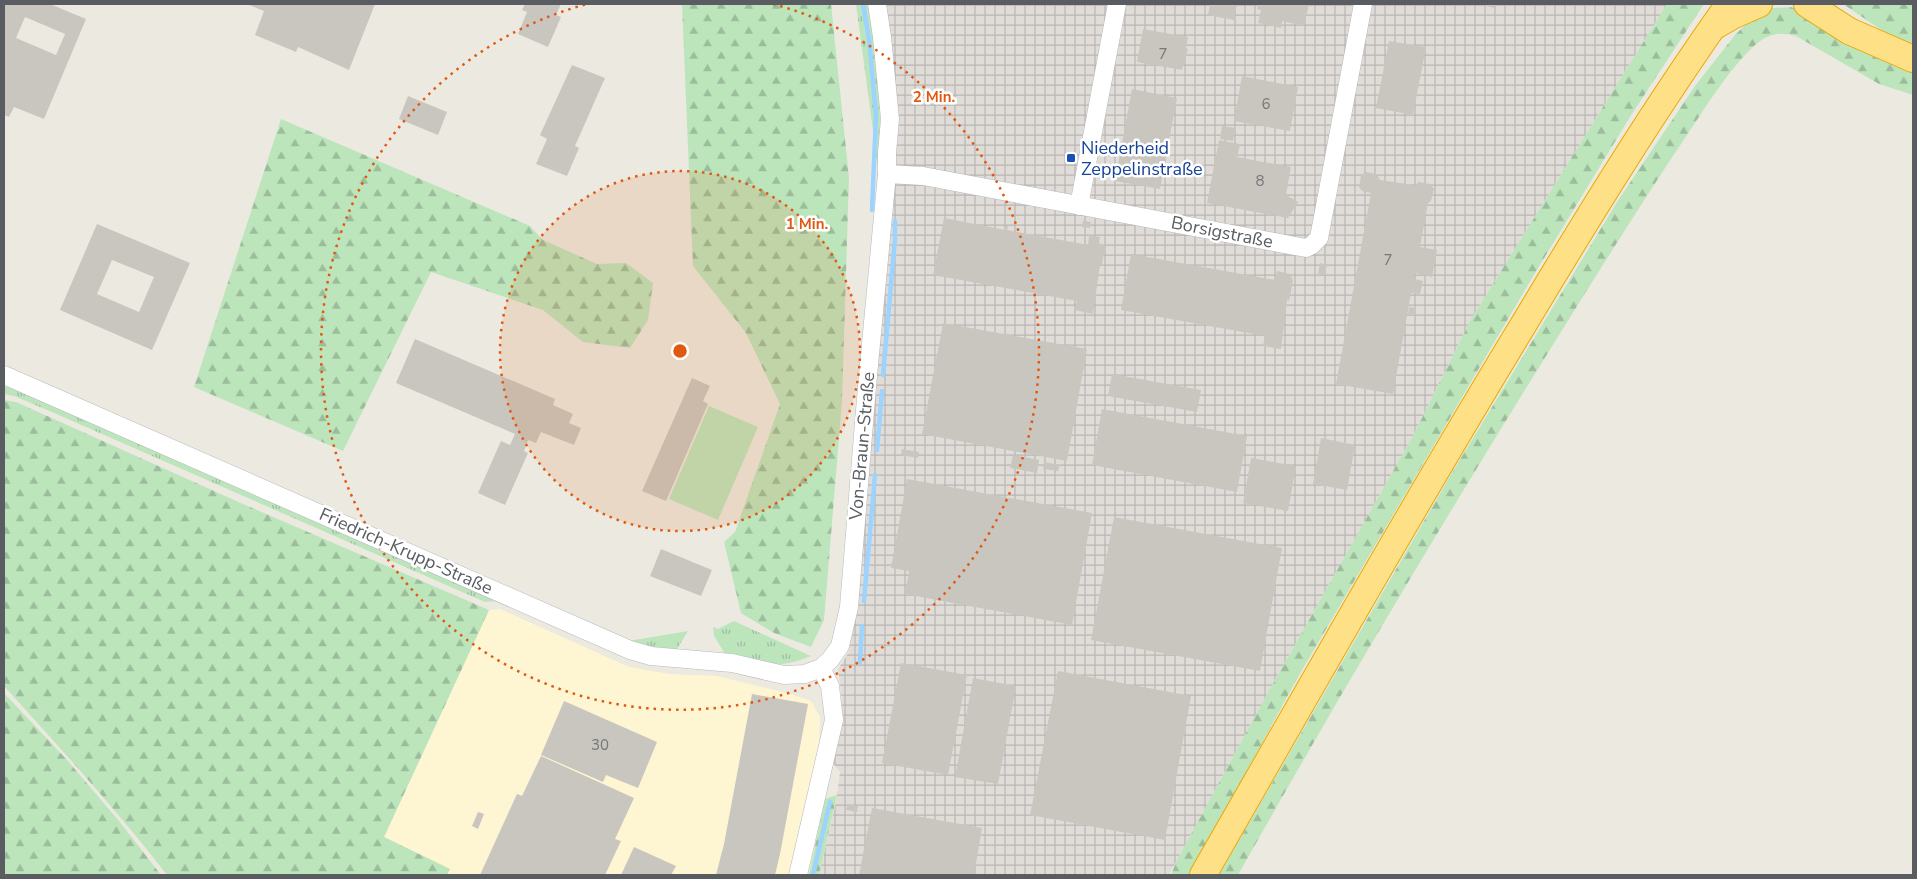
<svg xmlns="http://www.w3.org/2000/svg" width="1917" height="879" font-family="'Nunito Sans',sans-serif">
	<defs>
		<pattern id="industrial-grid" width="8" height="8" patternUnits="userSpaceOnUse" patternTransform="scale(1.25)"><rect width="8" height="8" fill="#e0ddd8"/><path d="M0 4h8M4 0v8" fill="none" stroke="#b9b6b3"/></pattern>
		<pattern id="grass-tufts" width="24" height="20" patternUnits="userSpaceOnUse" patternTransform="scale(1.25)"><rect width="24" height="20" fill="#bce5bc"/><path d="M3 7l-1-3M5 7V3M7 7l1-3M15 17l-1-3M17 17v-4M19 17l1-3" fill="none" stroke="#9cbd9c"/></pattern>
		<pattern id="forest-firs" width="22" height="20" patternUnits="userSpaceOnUse" patternTransform="scale(1.25)"><rect width="22" height="20" fill="#bce5bc"/><path d="M5 1l3.5 6h-7zM16 11l3.5 6h-7z" fill="#9cbd9c"/></pattern>
	</defs>
	<rect width="100%" height="100%" fill="#eceae0"/>
	<polygon fill="#fef5d3" points="500,609 629,667 670,674 717,676 791,694 811,701 820,717 819,744 790,875 447,875 450,869 384,837 489,610"/>
	<polygon fill="url(#industrial-grid)" points="882,4 1667,4 1470,321 1414,434 1266,696 1169,875 819,875 836,802 840,772 833,763 842,701 838,669 849,652 861,570 894,110"/>
	<g fill="url(#grass-tufts)">
		<polygon points="856,4 870,4 879,85 880,122 878,168"/>
		<polygon points="7,386 495,601 485,602 54,413 14,396 4,394 4,387"/>
		<path d="M734,621L811,656C775,671 761,663 725,654L714,636L713,627L718,629Z"/>
		<polygon points="688,631 677,649 646,646 628,641"/>
	</g>
	<g fill="url(#forest-firs)">
		<polygon points="682,4 831,4 849,178 842,401 824,620 811,647 774,633 741,613 724,542 735,532 780,404 746,333 693,266"/>
		<polygon points="1667,4 1704,4 1630,117 1532,278 1298,677 1190,875 1171,875 1177,860 1266,696 1414,434 1470,321"/>
		<polygon points="1843,4 1913,4 1913,47 1896,40"/>
		<path d="M1791,7L1806,12L1865,50L1903,70L1913,73V95L1879,84L1796,36C1778,31 1768,34 1754,46C1730,68 1707,105 1689,132C1656,181 1625,230 1594,279C1471,475 1351,674 1238,875H1219L1453,471L1617,202L1695,86L1735,35L1753,17L1772,8Z"/>
		<polygon points="281,119 530,226 543,240 597,264 626,263 653,283 648,320 630,348 583,342 543,310 431,272 343,451 194,387"/>
		<path d="M4,400L16,402L243,504L489,610L384,837L450,869L447,875H167C116,809 60,748 4,686Z"/>
		<polygon points="4,693 68,761 119,821 161,875 4,875"/>
		<polygon points="837,795 819,875 809,875 825,799"/>
	</g>
	<polygon fill="#bce5bc" points="709,406 758,427 718,520 669,499"/>
	<g fill="none" stroke-linecap="round" stroke-linejoin="round">
		<g stroke="#9dd3ff" stroke-width="4.5">
			<polyline points="863,4 869,39 876,115 872,210"/>
			<polyline points="883,375 895,239 895,221"/>
			<polyline points="877,450 882,391"/>
			<polyline points="864,601 875,475"/>
			<polyline points="860,662 862,626"/>
			<polyline points="813,875 830,802"/>
		</g>
	</g>
	<g fill="#c9c6bf" fill-rule="evenodd">
		<path d="M4,4H50L86,19L44,119L14,107L9,117L4,115ZM25,17L65,34L56,55L16,38Z"/>
		<polygon points="247,4 375,4 349,70 298,47 296,52 255,35 264,11"/>
		<polygon points="525,4 561,4 556,15 561,17 548,47 518,34 527,12 522,10"/>
		<polygon points="1210,4 1237,4 1234,20 1208,15"/>
		<polygon points="1258,4 1309,4 1304,26 1282,21 1281,28 1258,23 1261,10 1257,9"/>
		<polygon points="1477,4 1496,4 1495,8"/>
		<polygon points="1143,29 1188,37 1186,48 1188,49 1182,70 1137,62"/>
		<polygon points="1389,41 1426,47 1413,115 1376,108"/>
		<polygon points="572,65 605,78 575,146 579,148 567,176 536,164 547,139 540,135"/>
		<polygon points="1242,76 1298,87 1290,131 1234,121"/>
		<polygon points="1132,89 1177,98 1160,189 1115,181"/>
		<polygon points="408,96 447,112 438,135 399,119"/>
		<polygon points="1222,126 1236,128 1233,141 1220,139"/>
		<polygon points="1219,140 1240,144 1237,157 1291,167 1286,195 1298,202 1288,218 1207,203"/>
		<polygon points="1366,172 1377,174 1380,180 1407,184 1407,185 1414,186 1419,182 1430,184 1434,189 1431,201 1428,203 1420,247 1437,250 1432,277 1415,273 1414,279 1423,281 1420,294 1411,293 1393,394 1336,384 1371,193 1362,191 1359,187 1361,175"/>
		<polygon points="944,218 1005,230 1006,225 1008,226 1007,230 1088,245 1089,235 1100,237 1099,242 1101,245 1105,245 1102,265 1100,265 1093,314 1075,310 1077,301 933,275"/>
		<polygon points="1083,221 1091,222 1090,228 1082,227"/>
		<path d="M97,224L190,263L152,350L60,310ZM112,260L154,277L139,312L97,294Z"/>
		<polygon points="1131,254 1275,280 1277,271 1290,274 1293,281 1289,301 1287,300 1281,349 1263,346 1265,336 1121,310"/>
		<polygon points="1320,263 1327,265 1325,275 1318,274"/>
		<polygon points="1409,307 1416,308 1415,315 1408,314"/>
		<polygon points="943,323 1087,349 1067,461 922,434"/>
		<polygon points="415,339 555,399 553,405 573,414 569,423 581,428 574,445 541,432 536,443 528,440 524,451 528,453 505,505 478,493 501,441 510,445 515,434 396,383"/>
		<polygon points="1112,374 1201,390 1197,412 1108,396"/>
		<polygon points="692,378 710,386 703,401 708,404 666,501 642,491"/>
		<polygon points="1102,409 1247,436 1237,492 1092,465"/>
		<polygon points="1321,438 1355,445 1347,490 1313,484"/>
		<polygon points="902,449 919,452 918,458 901,455"/>
		<polygon points="1013,455 1039,460 1037,473 1010,468"/>
		<polygon points="1251,458 1296,466 1288,511 1243,503"/>
		<polygon points="1044,462 1060,465 1058,471 1043,469"/>
		<polygon points="907,479 1092,513 1072,625 905,594 909,571 891,568"/>
		<polygon points="1114,517 1282,548 1260,671 1091,640"/>
		<polygon points="661,549 712,570 701,596 650,576"/>
		<polygon points="901,663 967,675 948,775 882,763"/>
		<polygon points="1058,671 1191,696 1165,840 1030,815"/>
		<polygon points="973,678 1016,686 998,784 955,777"/>
		<polygon points="752,694 808,704 780,854 775,875 716,875 724,844"/>
		<polygon points="564,701 657,742 638,788 606,775 603,782 541,755"/>
		<polygon points="541,756 634,798 615,839 621,841 605,875 480,875 517,794 522,796"/>
		<polygon points="848,804 858,806 857,812 846,810"/>
		<polygon points="872,808 982,828 974,875 859,875"/>
		<polygon points="478,812 484,814 478,829 472,826"/>
		<polygon points="634,847 676,866 671,875 621,875"/>
	</g>
	<g fill="none" stroke-linecap="round" stroke-linejoin="round">
		<defs>
			<g id="minor">
				<polyline points="887,174 923,176 1306,248 1312,245 1319,238 1363,4"/>
				<polyline points="1079,206 1117,4"/>
				<polyline points="4,375 630,650 651,656 732,663 784,675 805,674 821,668"/>
				<polyline points="798,875 834,720 830,686 821,668 830,660 840,646 849,607 867,386 887,174 887,153 890,119 882,37 877,4"/>
			</g>
			<g id="highway">
				<polyline points="1807,4 1849,31 1913,59"/>
				<polyline points="1715,26 1734,15 1759,4"/>
				<path d="M1203,875C1308,692 1412,508 1522,327C1588,217 1655,108 1729,4"/>
			</g>
		</defs>
		<use href="#minor" stroke="#b6b8bd" stroke-width="19"/>
		<use href="#highway" stroke="#eca700" stroke-width="28"/>
		<use href="#minor" stroke="#fff" stroke-width="18"/>
		<use href="#highway" stroke="#fee186" stroke-width="26"/>
	</g>
	<circle cx="680" cy="351" r="180" fill="#e15910" fill-opacity=".12"/>
	<g fill="none" stroke="#e15910" stroke-width="2.5" stroke-dasharray="2.5 5">
		<circle cx="680" cy="351" r="180"/>
		<path d="M773 4A359 359 0 1 1 587 4"/>
	</g>
	<rect fill="#1a4fb4" stroke="#fff" stroke-width="2" x="1066" y="153" width="10" height="10" rx="2.5"/>
	<g text-anchor="middle" dominant-baseline="central" stroke-width="5" stroke-linejoin="round" paint-order="stroke">
		<g font-size="15" fill="#757778">
			<text x="1163" y="54">7</text>
			<text x="1266" y="104">6</text>
			<text x="1260" y="181">8</text>
			<text x="1388" y="260">7</text>
			<text x="600" y="745">30</text>
		</g>
		<g font-size="18" fill="#164399" stroke="#fff" text-anchor="start">
			<text x="1081" y="148">Niederheid<tspan x="1081" dy="21">Zeppelinstraße</tspan></text>
		</g>
		<g font-size="18" fill="#595d61" stroke="#fff">
			<text transform="translate(1222 232) rotate(11)">Borsigstraße</text>
			<text transform="translate(862 446) rotate(-85)">Von-Braun-Straße</text>
			<text transform="translate(406 551) rotate(24)">Friedrich-Krupp-Straße</text>
		</g>
	</g>
	<circle cx="680" cy="351" r="8" fill="#e15910" stroke="#fff" stroke-width="2.5"/>
	<g font-size="15" text-anchor="middle" font-weight="bold" fill="#e15910" stroke="#fff" stroke-width="5" stroke-linejoin="round" paint-order="stroke">
		<text x="934" y="102">2 Min.</text>
		<text x="807" y="229">1 Min.</text>
	</g>
	<rect width="1917" height="879" fill="none" stroke="#595d61" stroke-width="10"/>
</svg>
